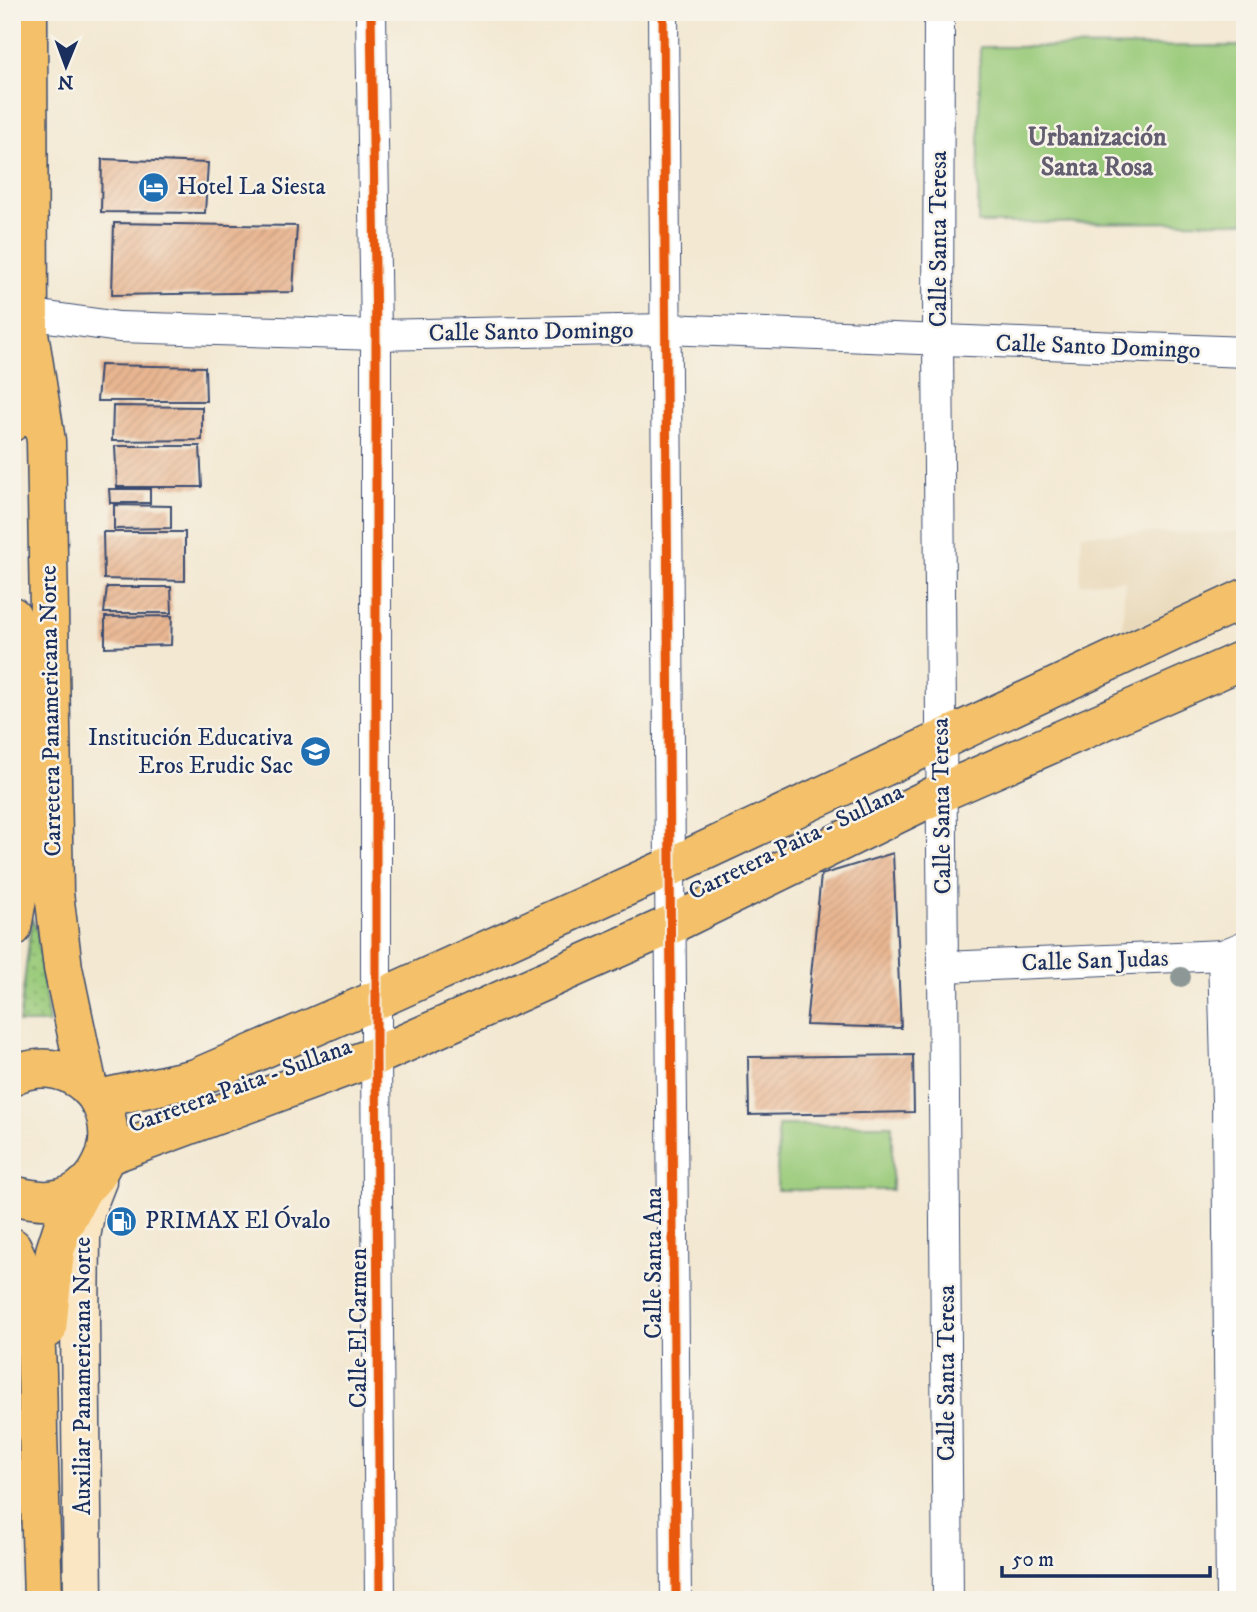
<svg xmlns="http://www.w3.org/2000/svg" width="1257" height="1612" font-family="'IM FELL DW Pica',serif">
	<defs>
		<pattern id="grass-dots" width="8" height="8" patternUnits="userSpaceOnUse" patternTransform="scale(1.75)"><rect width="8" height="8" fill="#99ca79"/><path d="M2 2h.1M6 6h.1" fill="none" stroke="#7ca466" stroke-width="1.8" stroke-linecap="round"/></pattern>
		<pattern id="building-hatch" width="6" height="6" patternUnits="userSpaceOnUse" patternTransform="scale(1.75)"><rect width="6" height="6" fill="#e9b691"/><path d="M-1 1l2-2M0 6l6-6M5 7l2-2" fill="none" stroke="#c79d7f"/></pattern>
	</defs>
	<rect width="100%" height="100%" fill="#f7f3e8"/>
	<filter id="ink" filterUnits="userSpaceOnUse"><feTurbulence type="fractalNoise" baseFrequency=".0143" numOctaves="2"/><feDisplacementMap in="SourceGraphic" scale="14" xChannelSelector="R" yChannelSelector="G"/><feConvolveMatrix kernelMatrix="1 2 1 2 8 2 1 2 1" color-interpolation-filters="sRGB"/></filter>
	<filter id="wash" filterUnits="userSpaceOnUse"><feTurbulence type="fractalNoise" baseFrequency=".00686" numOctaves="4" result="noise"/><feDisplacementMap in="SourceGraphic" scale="28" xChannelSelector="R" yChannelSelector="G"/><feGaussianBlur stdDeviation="1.57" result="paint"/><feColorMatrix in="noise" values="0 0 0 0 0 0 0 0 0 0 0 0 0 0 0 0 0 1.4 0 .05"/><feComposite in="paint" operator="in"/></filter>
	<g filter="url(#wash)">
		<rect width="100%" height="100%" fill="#f3e8d2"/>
		<polygon fill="#e9d9ba" points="1244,532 1245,574 1229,589 1122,634 1125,580 1080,584 1082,534"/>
		<polygon fill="url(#grass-dots)" stroke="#5a7c6c" stroke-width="2" points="32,918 37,931 49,1023 19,1023"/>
		<g fill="#99ca79" stroke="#5a7c6c" stroke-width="2">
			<polygon points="1245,46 1245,222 978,223 980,47"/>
			<polygon points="778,1125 892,1125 892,1190 777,1190"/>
		</g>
		<g id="blocks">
			<g fill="url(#building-hatch)">
				<polygon points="102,159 208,163 205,213 101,212"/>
				<polygon points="114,223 297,226 293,292 112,295"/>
				<polygon points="100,365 205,367 206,401 97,401"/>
				<polygon points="113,406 202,407 202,440 112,441"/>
				<polygon points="115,446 200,446 202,487 117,487"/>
				<polygon points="109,489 150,489 150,503 110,503"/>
				<polygon points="114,505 171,506 171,528 114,529"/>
				<polygon points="103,532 185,532 185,581 104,579"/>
				<polygon points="107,587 171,587 172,613 104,613"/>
				<polygon points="172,616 171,645 105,647 105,617"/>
				<polygon points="893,853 901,1028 806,1025 821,875"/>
				<polygon points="913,1055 914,1112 749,1115 748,1057"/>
			</g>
		</g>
	</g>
	<g filter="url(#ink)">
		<use href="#blocks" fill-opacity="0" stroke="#3b4b6f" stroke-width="2"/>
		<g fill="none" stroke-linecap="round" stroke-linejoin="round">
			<defs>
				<g id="minor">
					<polyline points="371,12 376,335 376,1056 380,1600"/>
					<polyline points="663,12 676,1600"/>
					<polyline points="939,12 938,341 948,1600"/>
					<polyline points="12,312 119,327 376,335 666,329 1245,352"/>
					<polyline points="1223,955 1227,1101 1231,1600"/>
					<polyline points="944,967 1223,955 1245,946"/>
				</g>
				<polyline id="secondary" points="83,1600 80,1322 81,1237 86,1209 97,1181"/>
				<g id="primary">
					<polyline points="98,1099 196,1078 376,1000 670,867 1245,598"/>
					<polyline points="97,1173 106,1156 376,1056 670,925 942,792 1245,659"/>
				</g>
				<g id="trunk">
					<polyline points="28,12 29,333 46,441 54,893 63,968 88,1087"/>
					<polyline points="12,422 23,362"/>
					<polyline points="12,616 18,893 12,928"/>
					<path d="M12,1076C30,1067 51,1066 69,1074C130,1102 117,1194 50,1200C37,1201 24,1198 12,1195"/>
					<path d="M12,1247C40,1305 37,1370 38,1432C40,1488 41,1544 43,1600"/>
					<polyline points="47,1329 55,1251 63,1226 84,1186"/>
				</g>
			</defs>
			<use href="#minor" stroke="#3b4b6f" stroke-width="32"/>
			<use href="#secondary" stroke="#3b4b6f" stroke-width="41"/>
			<use href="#primary" stroke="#3b4b6f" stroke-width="41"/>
			<use href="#trunk" stroke="#3b4b6f" stroke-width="41"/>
			<use href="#minor" stroke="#fff" stroke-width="30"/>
			<use href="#secondary" stroke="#fbe6c3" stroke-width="38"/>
			<use href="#primary" stroke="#f4c16a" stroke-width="38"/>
			<use href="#trunk" stroke="#f4c16a" stroke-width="38"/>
			<defs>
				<g id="cycleway">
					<polyline points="371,12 376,335 376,1056 380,1600"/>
					<polyline points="663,12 676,1600"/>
				</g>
			</defs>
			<use href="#cycleway" stroke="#f7f3e8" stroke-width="13"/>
			<use href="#cycleway" stroke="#e8590c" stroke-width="9"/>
		</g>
		<circle fill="#8d9896" cx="1181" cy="977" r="10"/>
	</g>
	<defs>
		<symbol id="hotel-disc" viewBox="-11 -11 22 22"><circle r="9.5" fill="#1f6fb2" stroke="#f7f3e8"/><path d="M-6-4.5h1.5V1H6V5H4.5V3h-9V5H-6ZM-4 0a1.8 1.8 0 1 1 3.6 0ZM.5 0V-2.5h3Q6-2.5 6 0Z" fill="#fff"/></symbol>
		<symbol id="school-disc" viewBox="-11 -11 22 22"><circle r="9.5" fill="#1f6fb2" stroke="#f7f3e8"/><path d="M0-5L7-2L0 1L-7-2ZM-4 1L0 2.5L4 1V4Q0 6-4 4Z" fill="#fff"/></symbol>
		<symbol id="fuel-disc" viewBox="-11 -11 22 22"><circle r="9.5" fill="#1f6fb2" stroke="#f7f3e8"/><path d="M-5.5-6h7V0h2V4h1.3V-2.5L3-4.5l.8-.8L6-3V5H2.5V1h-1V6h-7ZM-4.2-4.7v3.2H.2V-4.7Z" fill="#fff"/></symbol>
	</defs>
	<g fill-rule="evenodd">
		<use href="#hotel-disc" x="136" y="170" width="35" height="35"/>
		<use href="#school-disc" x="298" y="734" width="35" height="35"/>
		<use href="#fuel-disc" x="104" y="1204" width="35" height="35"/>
	</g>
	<g text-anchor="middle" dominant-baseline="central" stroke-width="5" stroke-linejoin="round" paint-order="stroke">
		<g font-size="24" fill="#1b2f5e" stroke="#f7f3e8" text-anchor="start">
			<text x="177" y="187">Hotel La Siesta</text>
			<text x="293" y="738" text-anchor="end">Institución Educativa<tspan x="293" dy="28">Eros Erudic Sac</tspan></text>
			<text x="145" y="1221">PRIMAX El Óvalo</text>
		</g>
		<g font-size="24" fill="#1b2f5e" stroke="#f7f3e8">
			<text transform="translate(939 239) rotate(-90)">Calle Santa Teresa</text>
			<text transform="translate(531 332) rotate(-1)">Calle Santo Domingo</text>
			<text transform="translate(1098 347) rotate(2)">Calle Santo Domingo</text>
			<text transform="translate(51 711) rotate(-91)">Carretera Panamericana Norte</text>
			<text transform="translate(942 806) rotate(-91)">Calle Santa Teresa</text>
			<text transform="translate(796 842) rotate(-26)">Carretera Paita - Sullana</text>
			<text transform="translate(1095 961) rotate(-2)">Calle San Judas</text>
			<text transform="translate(240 1086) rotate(-20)">Carretera Paita - Sullana</text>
			<text transform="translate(654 1263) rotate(-90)">Calle Santa Ana</text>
			<text transform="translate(359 1328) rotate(-90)">Calle El Carmen</text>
			<text transform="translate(947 1373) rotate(-90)">Calle Santa Teresa</text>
			<text transform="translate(83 1376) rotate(-90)">Auxiliar Panamericana Norte</text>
		</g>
		<g font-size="26" font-weight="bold" fill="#635e70" stroke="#f7f3e8">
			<text x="1097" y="137">Urbanización<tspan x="1097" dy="30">Santa Rosa</tspan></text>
		</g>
	</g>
	<rect width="1257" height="1612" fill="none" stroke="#f7f3e8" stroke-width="42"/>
	<g transform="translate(66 66) rotate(181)" stroke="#f7f3e8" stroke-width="5" paint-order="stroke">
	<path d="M0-5L12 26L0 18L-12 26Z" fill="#1b2f5e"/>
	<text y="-10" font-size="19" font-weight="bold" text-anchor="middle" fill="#1b2f5e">N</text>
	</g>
	<path d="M1002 1566v10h208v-10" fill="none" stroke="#1b2f5e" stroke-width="3.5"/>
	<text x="1012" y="1566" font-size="21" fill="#1b2f5e" stroke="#f7f3e8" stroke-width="5" paint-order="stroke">50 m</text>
</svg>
